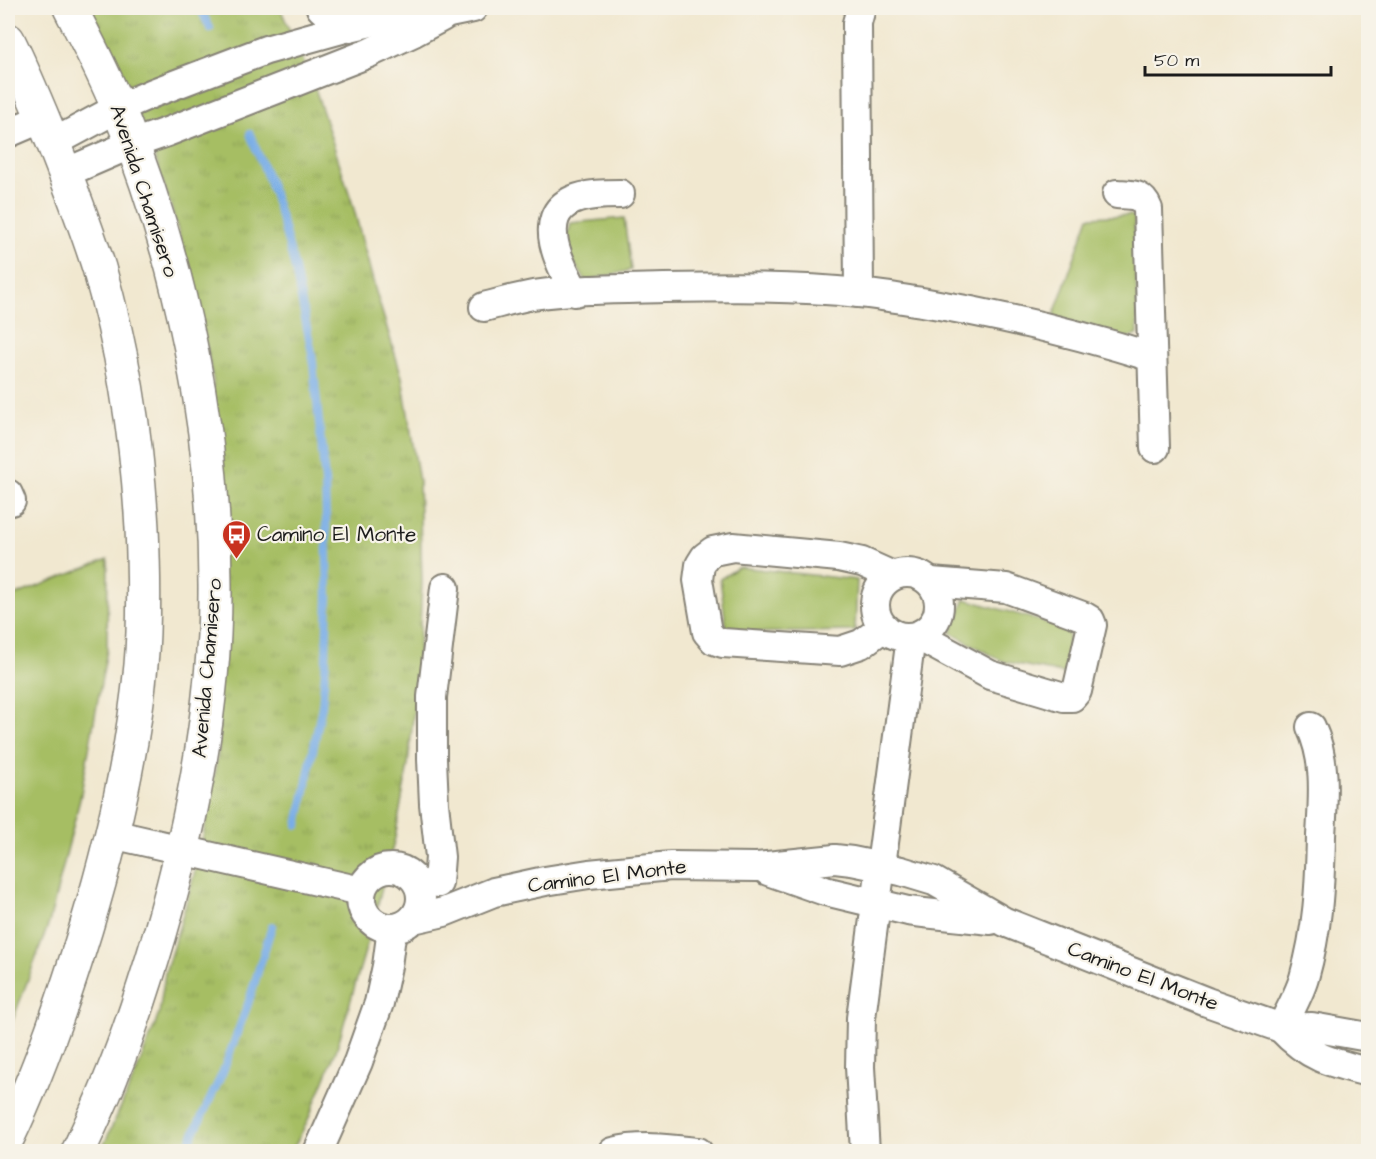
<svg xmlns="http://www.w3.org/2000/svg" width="1376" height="1159" font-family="'Architects Daughter',sans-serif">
	<defs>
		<pattern id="park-tufts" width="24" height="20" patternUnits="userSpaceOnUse" patternTransform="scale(1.5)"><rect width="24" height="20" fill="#a6be64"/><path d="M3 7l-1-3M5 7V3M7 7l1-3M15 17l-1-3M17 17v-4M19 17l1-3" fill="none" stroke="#8ea356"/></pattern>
	</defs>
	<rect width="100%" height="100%" fill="#f7f3e8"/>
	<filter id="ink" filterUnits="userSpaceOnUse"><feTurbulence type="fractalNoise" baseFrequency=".0167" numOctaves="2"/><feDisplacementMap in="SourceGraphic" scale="12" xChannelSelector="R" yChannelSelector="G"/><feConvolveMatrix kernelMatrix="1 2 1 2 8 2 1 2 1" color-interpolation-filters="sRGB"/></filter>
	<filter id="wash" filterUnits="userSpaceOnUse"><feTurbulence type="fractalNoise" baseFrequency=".008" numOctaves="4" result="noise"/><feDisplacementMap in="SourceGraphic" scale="24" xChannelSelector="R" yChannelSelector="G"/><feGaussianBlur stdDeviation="1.35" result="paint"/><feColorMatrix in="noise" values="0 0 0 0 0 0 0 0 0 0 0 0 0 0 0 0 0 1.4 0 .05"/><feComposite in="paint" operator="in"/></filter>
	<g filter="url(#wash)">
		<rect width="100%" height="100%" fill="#f1e8d0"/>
		<g fill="#a6be64" stroke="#616d40" stroke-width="1.5">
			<polygon points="1131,215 1134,217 1138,334 1134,336 1119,339 1053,317 1089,217"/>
			<polygon points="624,218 631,270 586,281 564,247 570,223"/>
			<polygon points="108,559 107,650 80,799 49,923 8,1033 8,598"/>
			<polygon points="739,567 857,580 855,631 727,633 720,579"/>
			<polygon points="965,599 1069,629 1067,674 1002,661 951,633"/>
		</g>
		<path fill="url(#park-tufts)" stroke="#616d40" stroke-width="1.5" d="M89,8H280L314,85L352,202L376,292L402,377L419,481L422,582L418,671L408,765L395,838L370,934L336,1051L307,1122L292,1151H101L136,1073L159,1014L165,973L182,918L197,864L209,808L219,747L213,380C189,251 152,123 89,8Z"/>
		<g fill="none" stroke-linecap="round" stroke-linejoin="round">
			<g stroke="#79ade6" stroke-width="8">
				<polyline points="200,8 210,28"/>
				<polyline points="250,134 270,183 282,221 295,269 312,353 325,481 328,596 326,660 322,706 298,825"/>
				<polyline points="185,1152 222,1074 248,1004 272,926"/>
			</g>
		</g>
	</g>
	<g filter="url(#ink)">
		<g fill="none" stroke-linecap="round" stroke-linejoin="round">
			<defs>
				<g id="minor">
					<polyline points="321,8 334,20 345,28"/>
					<polyline points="8,133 43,118"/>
					<polyline points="53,143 118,108 153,93 266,50 345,28 379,20 402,16 449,13 473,8"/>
					<polyline points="65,173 132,144 167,132 369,53 414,32 442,17"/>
					<path d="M1117,194C1132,195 1142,193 1148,209L1155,448"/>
					<path d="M575,292C561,267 534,217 573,200C587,194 605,194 620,194"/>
					<polyline points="859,293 857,23 861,8"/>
					<path d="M484,307C500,303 516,298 533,295C576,289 621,289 664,288C729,287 795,286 859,293C880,295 901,299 922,302C1000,315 1076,333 1152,357"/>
					<polyline points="8,494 11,501"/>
					<circle cx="907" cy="605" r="32"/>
					<polyline points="884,627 861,644 840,651 723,643 714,640 707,632 698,580 700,565 705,557 713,551 733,547 839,557 862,562 893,576"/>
					<polyline points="918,636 990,675 1064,697 1072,697 1077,691 1092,625 1090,620 1085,617 1006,588 931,582"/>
					<polyline points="112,834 361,891"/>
					<circle cx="391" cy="898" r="30"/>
					<polyline points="768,871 825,891 908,911 924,913 991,920"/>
					<polyline points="438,883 440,857 434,804 432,759 432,697 445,588"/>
					<polyline points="413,919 444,912 494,892 545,881 589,874 671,866 757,867 835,859 852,861 901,871 934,881 1005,922 1207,1002 1281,1028 1312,1027 1368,1037"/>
					<path d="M1281,1028C1289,1012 1299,995 1304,978C1318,929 1320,886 1321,836C1323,798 1327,762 1311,727"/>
					<path d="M1281,1028C1308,1057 1331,1063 1368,1072"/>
					<polyline points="318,1152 358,1062 379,1003 387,966 392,928"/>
					<path d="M613,1152C641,1145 670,1149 698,1152"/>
					<polyline points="865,1152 860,1067 861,1018 911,637"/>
				</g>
				<g id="tertiary">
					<path d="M70,8C87,41 105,75 119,110C181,262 216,428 215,593C215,708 192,823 160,934C146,981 131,1029 112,1075C102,1101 90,1126 78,1152"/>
					<path d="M8,40C25,74 39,109 54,145C70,186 86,226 99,268C124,353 137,440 142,528C144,573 145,620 141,665C133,755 112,842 86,928C64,1000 40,1070 8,1137"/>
				</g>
			</defs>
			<use href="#minor" stroke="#868276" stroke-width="32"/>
			<use href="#tertiary" stroke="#868276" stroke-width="36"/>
			<use href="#minor" stroke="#fff" stroke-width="28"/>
			<use href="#tertiary" stroke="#fff" stroke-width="33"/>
		</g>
	</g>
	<defs>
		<symbol id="bus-pin" viewBox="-11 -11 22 30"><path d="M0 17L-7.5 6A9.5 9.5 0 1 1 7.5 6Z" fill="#c8321e" stroke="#f7f3e8"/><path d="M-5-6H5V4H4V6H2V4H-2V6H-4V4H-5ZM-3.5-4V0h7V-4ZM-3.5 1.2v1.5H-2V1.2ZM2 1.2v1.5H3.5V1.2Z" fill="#fff"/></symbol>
	</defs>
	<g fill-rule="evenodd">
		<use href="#bus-pin" x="220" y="518" width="33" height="45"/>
	</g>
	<g text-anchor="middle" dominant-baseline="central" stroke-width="4.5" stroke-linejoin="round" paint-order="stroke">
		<g font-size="21" fill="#1c1c1c" stroke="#f7f3e8">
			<text transform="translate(144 191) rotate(72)">Avenida Chamisero</text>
			<text transform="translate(207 668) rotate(-85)">Avenida Chamisero</text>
			<text transform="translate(607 876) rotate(-7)">Camino El Monte</text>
			<text transform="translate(1143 976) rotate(21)">Camino El Monte</text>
		</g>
		<g font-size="21" fill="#1c1c1c" stroke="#f7f3e8" text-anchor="start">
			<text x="257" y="534">Camino El Monte</text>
		</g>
	</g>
	<rect width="1376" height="1159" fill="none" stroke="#f7f3e8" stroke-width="30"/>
	<path d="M1145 66v9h186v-9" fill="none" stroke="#1c1c1c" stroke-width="3"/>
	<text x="1154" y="66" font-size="18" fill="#1c1c1c" stroke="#f7f3e8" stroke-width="4.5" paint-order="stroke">50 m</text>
</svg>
